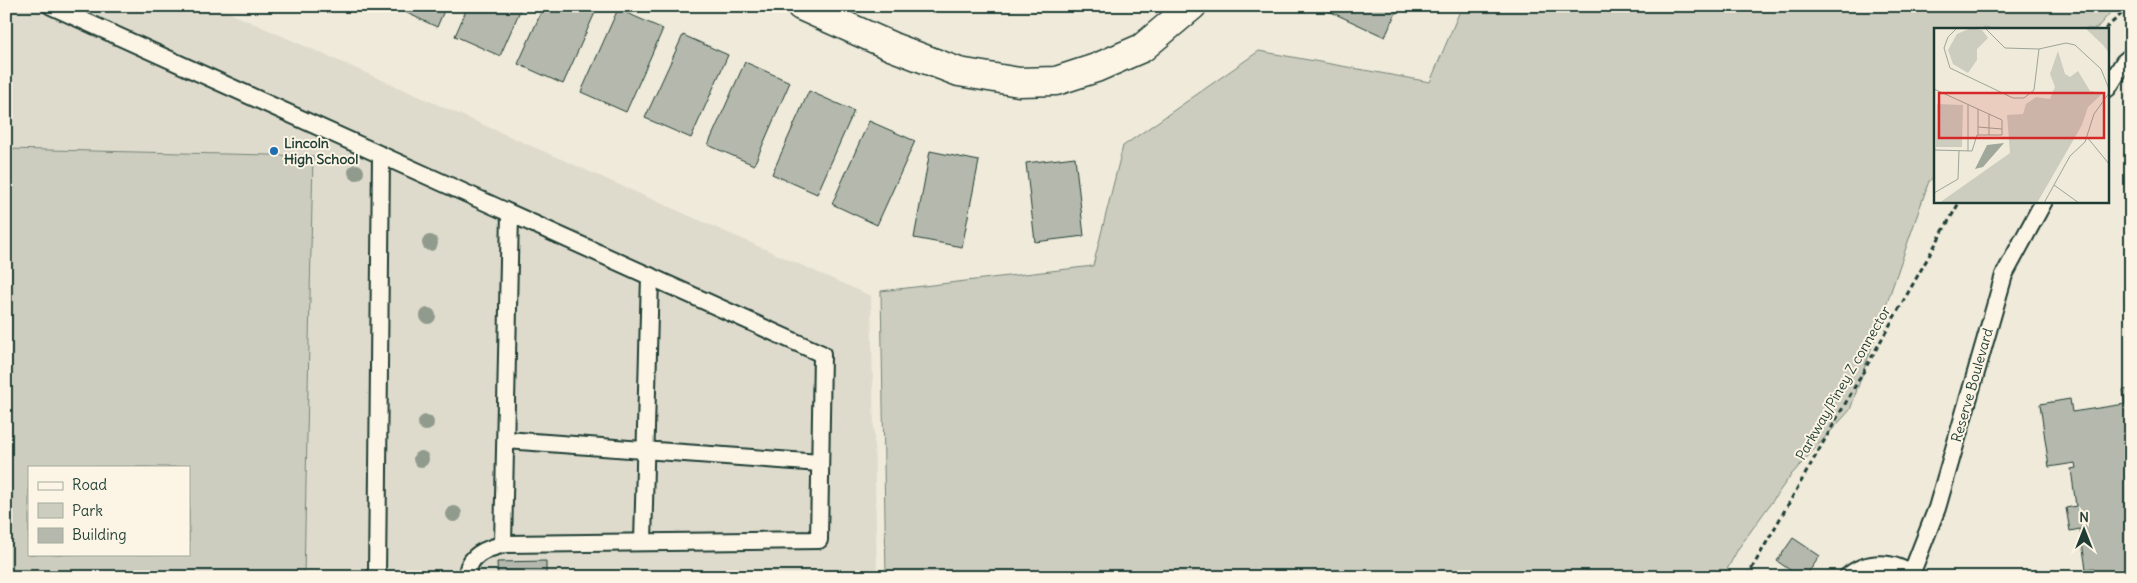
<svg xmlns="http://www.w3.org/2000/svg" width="2137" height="583" font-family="Delius,sans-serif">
	<rect width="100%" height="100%" fill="#efeada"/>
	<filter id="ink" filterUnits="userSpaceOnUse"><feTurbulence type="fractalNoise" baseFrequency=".02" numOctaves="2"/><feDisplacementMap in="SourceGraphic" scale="10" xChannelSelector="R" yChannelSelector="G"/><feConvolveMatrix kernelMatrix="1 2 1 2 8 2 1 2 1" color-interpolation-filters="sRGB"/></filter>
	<g filter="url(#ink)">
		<path fill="#dedbcc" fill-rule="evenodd" d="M6,6H214L871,296L877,577H6ZM29,467H189V554H29Z"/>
		<g fill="#cccdbf" stroke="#76857a" fill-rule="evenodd">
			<polygon points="1462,6 2116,6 2096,29 1936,29 1936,175 1929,181 1850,410 1791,475 1738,549 1723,577 886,577 881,291 1093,266 1123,146 1259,51 1430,82"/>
			<path d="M6,149L313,156L304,577H6ZM29,467H189V554H29Z"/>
		</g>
		<g fill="#b5b9ad" stroke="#1f3d34">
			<polygon points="392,6 446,6 437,27"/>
			<polygon points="468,6 522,6 500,56 455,36"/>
			<polygon points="544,6 598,6 563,84 518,64"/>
			<polygon points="1318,6 1399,6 1385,37"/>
			<polygon points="618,9 663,29 626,112 581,92"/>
			<polygon points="683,35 728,55 691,138 645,118"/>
			<polygon points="745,62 790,82 754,165 708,145"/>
			<polygon points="809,91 854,111 817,194 772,174"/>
			<polygon points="869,121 915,141 877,225 832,204"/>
			<polygon points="930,151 979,161 962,247 914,238"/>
			<polygon points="1075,157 1084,236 1035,242 1026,163"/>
			<polygon points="2131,389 2131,577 2075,577 2094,574 2093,568 2086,569 2080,529 2070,531 2066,508 2076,506 2071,469 2076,468 2075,463 2049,467 2040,404 2070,399 2072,412 2125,404 2123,390"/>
			<polygon points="1793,538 1820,556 1805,577 1800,577 1777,561"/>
			<polygon points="546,561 546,577 498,577 497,562"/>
		</g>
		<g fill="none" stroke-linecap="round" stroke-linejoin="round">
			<defs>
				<g id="lane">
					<path d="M51,6L822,354L819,540L506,544C487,548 467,555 467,577"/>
					<polyline points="2108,88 2124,62 2131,56"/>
					<polyline points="506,440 820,463"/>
					<polyline points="643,542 650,276"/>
					<polyline points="503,544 510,214"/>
					<polyline points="377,577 381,155"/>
					<path d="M1847,577C1866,560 1894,560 1914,577"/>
					<polyline points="1910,577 1937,508 2004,275 2044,201"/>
				</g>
				<polyline id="street" points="801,6 893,47 959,72 1019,82 1056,81 1096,68 1142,48 1192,6"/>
			</defs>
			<use href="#lane" stroke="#1f3d34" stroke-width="20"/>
			<use href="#street" stroke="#1f3d34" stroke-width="31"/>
			<g stroke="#1f3d34" stroke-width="3" stroke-dasharray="5 4" stroke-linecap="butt">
				<polyline points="2105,29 2130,6"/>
				<polyline points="1747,577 1960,201"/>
			</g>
			<use href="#lane" stroke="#fcf5e5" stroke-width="16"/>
			<use href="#street" stroke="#fcf5e5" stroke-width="28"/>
		</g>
		<g fill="#909b8e">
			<circle cx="356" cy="172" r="8"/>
			<circle cx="430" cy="243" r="8"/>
			<circle cx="428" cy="316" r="8"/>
			<circle cx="426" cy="423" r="8"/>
			<circle cx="421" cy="459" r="8"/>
			<circle cx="454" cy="514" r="8"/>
		</g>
	</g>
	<circle fill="#1f6fb2" stroke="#fcf5e5" stroke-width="2" cx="274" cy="151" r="5"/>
	<g text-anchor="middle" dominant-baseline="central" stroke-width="4" stroke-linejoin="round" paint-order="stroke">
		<g font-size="14" font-weight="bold" fill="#1f3d34" stroke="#fcf5e5" text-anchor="start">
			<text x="284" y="143">Lincoln<tspan x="284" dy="16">High School</tspan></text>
		</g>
		<g font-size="14" fill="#1f3d34" stroke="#fcf5e5">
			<text transform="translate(1843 383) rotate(-60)">Parkway/Piney Z connector</text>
			<text transform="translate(1972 385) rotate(-74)">Reserve Boulevard</text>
		</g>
	</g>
	<g transform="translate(1934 28)">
		<rect width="175" height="175" fill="#efeada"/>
		<path d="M37,0L48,2L54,10L43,21V32L34,45L19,36L14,22L23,6ZM151,0H175V25L169,17ZM124,23L131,46L136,49L144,43L156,63L169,65L154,79L148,97L103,175H5L76,125L73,87L89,86L92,76L102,69L116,71L121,59L116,46ZM3,76L29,77L28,119H2Z" fill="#cccdbf"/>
		<path d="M70,115L49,139L41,141L53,117Z" fill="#9fa89a"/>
		<path fill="none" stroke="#9ca598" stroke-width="1" d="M23,0L14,9L10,20L16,40L79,70H90L100,62L105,21M51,0L71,20L105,21L132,15L141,17L167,41L175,61M0,61L68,92V107H43L38,123L0,122M44,99L68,101M44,107V81M55,107V86M153,109L175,136M34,123V77M120,157L145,175M0,165L24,151L25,123M110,175L136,128L151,114L160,86L175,65"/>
		<path fill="#d62828" fill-opacity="0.15" stroke="#d62828" stroke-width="2.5" d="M5,65H170V110H5Z"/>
		<rect width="175" height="175" fill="none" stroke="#1f3d34" stroke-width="2.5"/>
	</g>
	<rect width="2137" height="583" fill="none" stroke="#fcf5e5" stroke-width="25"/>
	<rect x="12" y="12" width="2112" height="558" fill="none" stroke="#1f3d34" stroke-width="2" filter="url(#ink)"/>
	<rect x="28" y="466" width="162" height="90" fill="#fcf5e5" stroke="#a4ab9e"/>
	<rect x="38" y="482" width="25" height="8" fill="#fcf5e5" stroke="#a4ab9e"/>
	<text x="72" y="490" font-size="15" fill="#1f3d34">Road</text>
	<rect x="38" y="503" width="25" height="15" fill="#cccdbf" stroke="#a4ab9e"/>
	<text x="72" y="516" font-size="15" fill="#1f3d34">Park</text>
	<rect x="38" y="528" width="25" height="15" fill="#b5b9ad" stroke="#a4ab9e"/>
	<text x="72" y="540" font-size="15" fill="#1f3d34">Building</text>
	<g transform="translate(2084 530)" stroke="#fcf5e5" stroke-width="4" paint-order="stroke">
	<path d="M0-4L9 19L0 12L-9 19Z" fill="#1f3d34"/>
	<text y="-8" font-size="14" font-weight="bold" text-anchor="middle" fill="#1f3d34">N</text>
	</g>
</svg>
